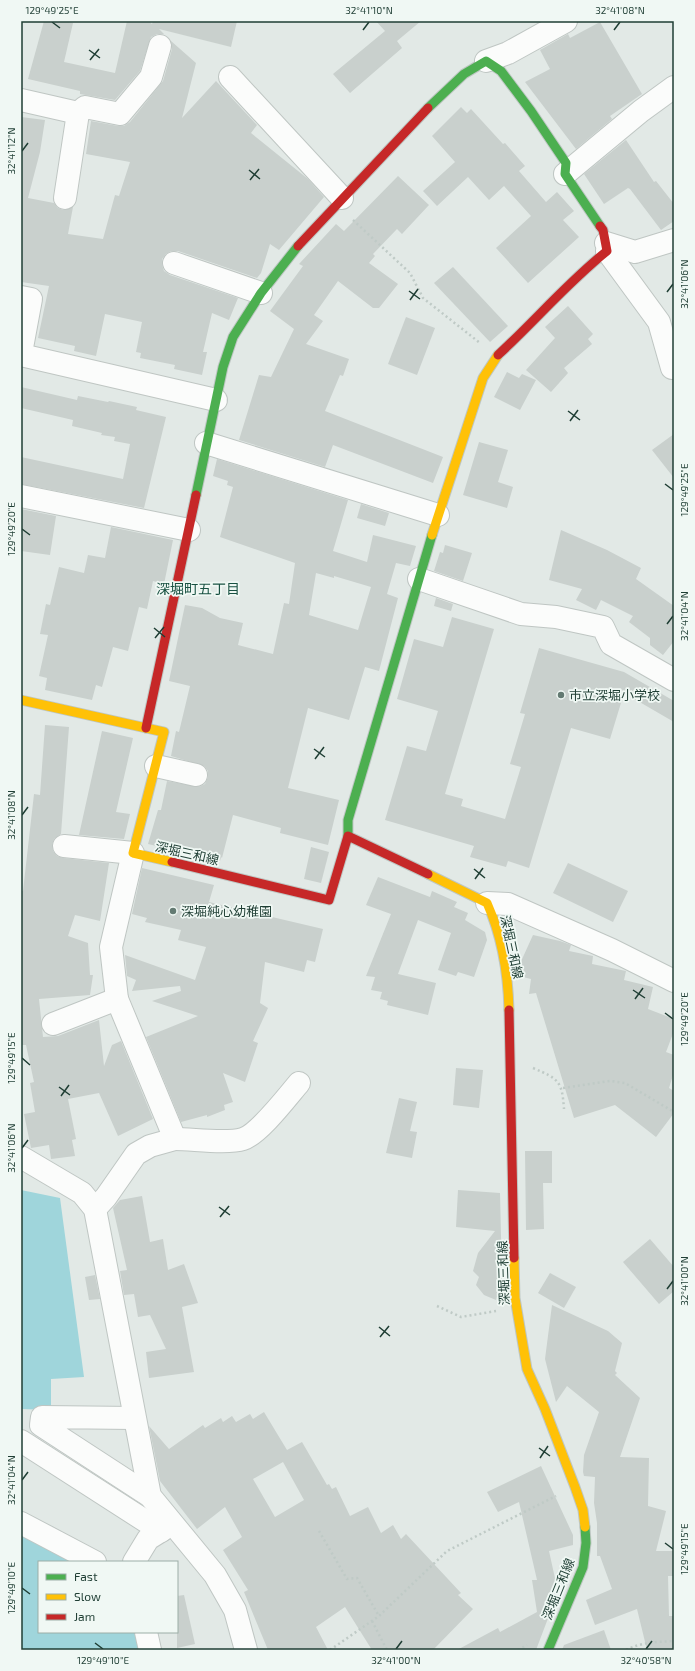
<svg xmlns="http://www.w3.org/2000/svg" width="695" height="1671" font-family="'Exo 2','Noto Sans JP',sans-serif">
	<rect width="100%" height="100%" fill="#e2e9e6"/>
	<g fill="#9fd5db">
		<polygon points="21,1190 60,1198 84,1377 51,1379 51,1410 21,1409"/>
		<polygon points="21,1532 78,1562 39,1562 39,1632 136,1632 140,1650 21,1650"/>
	</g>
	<g fill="#c9d0cd" fill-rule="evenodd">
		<polygon points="44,21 63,21 73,23 64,62 115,73 127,21 149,21 152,24 153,21 237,21 231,47 159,29 164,34 157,34 151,37 140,71 115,100 80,94 80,91 28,79"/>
		<polygon points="376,21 421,21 397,41 402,48 350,93 333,74 385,31"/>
		<polygon points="600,22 642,94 610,116 612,119 576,149 525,82 550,69 540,50 568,34 570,38"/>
		<polygon points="171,41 196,63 182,118 216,81 257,125 251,133 308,179 324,197 279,250 270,244 261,273 257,278 178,251 171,251 166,254 162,259 162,265 164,271 170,275 238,298 229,320 212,313 203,352 207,352 202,375 174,369 175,365 140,358 141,353 136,352 142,322 105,314 96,356 74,351 75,346 38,338 49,286 21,282 21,117 45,120 40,152 28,198 54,203 58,208 63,210 73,207 68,234 103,239 115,195 119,196 130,162 86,154 91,121 118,126 124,126 130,122 163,81 172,49"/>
		<polygon points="461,107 467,113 471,109 503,144 505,143 525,166 519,171 546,202 557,192 574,211 563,220 579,237 528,283 496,248 531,216 504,186 489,200 468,177 437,206 423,191 455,162 432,136"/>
		<polygon points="626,140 654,182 656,181 674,204 674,221 661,230 630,189 628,188 604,204 584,174"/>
		<polygon points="398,176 429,205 402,234 397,229 373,254 375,256 369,263 398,284 379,308 373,308 338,281 314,315 323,321 306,344 349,359 343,376 340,375 325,411 443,457 433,483 333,445 325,467 239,440 259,375 271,377 294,329 270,311 303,266 299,264 336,224 344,231"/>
		<polygon points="453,267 508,326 490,342 434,283"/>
		<polygon points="568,306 593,334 588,339 592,344 564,368 568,373 551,392 526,370 555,338 545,327"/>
		<polygon points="406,317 435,328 417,375 388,364"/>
		<polygon points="507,372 519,378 522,374 536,380 520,410 494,397"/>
		<polygon points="21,387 77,400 78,396 108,402 109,401 137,407 136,410 166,417 144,508 21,484 21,457 123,479 130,444 114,441 115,437 101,435 102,433 72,426 73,420 21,408"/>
		<polygon points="674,434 674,478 652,450"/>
		<polygon points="479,442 508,450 498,482 513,487 507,508 463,495"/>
		<path d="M217,459L348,500L333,551L367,562L373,535L416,546L410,566L396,563L387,594L398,598L379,671L365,667L349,720L308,708L288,788L339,800L328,845L280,833L281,828L233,815L222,858L221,857L220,861L148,844L158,810H161L167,781L199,787L205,784L208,777V771L204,766L171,756L176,731L179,732L190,686L169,681L185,605L202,608L220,618L243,623L238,645L273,654L284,603L289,604L295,563L220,537L233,487L227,485L228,481L213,476ZM316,573L334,578V576L371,587L358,630L309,615Z"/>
		<polygon points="361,504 389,513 385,526 357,518"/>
		<polygon points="21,509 56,516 50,555 21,551"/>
		<polygon points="111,527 173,540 164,584 153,581 147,609 139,607 128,651 113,647 102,687 96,685 92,700 45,690 47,678 39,676 48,635 40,634 46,604 50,605 59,567 84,573 88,555 105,558"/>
		<polygon points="561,530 607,550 641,568 636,579 674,606 674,641 663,655 650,645 650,638 629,622 633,616 601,600 596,610 576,600 582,589 549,580"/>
		<polygon points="445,545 472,553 463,581 434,571 440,552 443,553"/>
		<polygon points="436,598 453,604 451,611 434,606"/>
		<polygon points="452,617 494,629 445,794 463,799 461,806 505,819 521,767 510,764 525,714 520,713 539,648 624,672 674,701 674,722 624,693 610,739 571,728 529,868 508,861 506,867 470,857 474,846 385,820 407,746 426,751 438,711 397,699 414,639 443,647"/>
		<polygon points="45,725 69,727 61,834 54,839 52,845 53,851 57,856 63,858 109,863 100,921 75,915 68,936 88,943 90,975 93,975 90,995 39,999 43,1037 58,1036 99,1020 104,1066 112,1045 121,1041 153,1119 118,1136 99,1093 68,1099 76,1139 72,1140 75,1156 51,1159 49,1145 31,1148 24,1114 35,1112 30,1083 34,1082 26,1045 21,1045 21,891 23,891 34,794 40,795"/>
		<polygon points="102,731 133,738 116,812 130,814 124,839 79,835"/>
		<polygon points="311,847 329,852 321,883 304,879"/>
		<polygon points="568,863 628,891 613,922 553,893"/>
		<polygon points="142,868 214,885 209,902 323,929 315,962 307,960 304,972 265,962 260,1003 268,1008 253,1041 258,1043 245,1082 223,1073 233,1102 224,1105 225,1110 207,1117 207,1115 181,1122 146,1037 198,1016 152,1001 181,991 180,986 132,991 136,980 127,976 125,955 195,980 206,947 178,940 181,930 145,922 147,918 132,914"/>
		<polygon points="378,877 430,897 432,891 457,902 454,907 468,913 465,920 485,932 487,940 474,977 458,972 456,976 438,970 451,933 418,920 398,974 436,983 428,1015 387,1005 388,1001 380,999 382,992 371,990 375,977 366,976 391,914 366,905"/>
		<polygon points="533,935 560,941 571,945 569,951 593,956 592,964 626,971 624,980 653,987 648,1009 674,1019 674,1031 666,1052 674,1055 674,1072 669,1088 674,1091 674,1113 656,1137 615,1105 574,1118 536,993 529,994 531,979 519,976 518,968"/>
		<polygon points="456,1068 483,1070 479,1108 453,1105"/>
		<polygon points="399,1098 417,1102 410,1131 417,1132 412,1158 386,1153"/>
		<polygon points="525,1151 552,1151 552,1183 543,1183 544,1229 526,1230"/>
		<polygon points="458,1190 500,1193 502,1279 496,1300 484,1295 476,1285 479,1277 473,1271 478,1253 495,1231 456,1227"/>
		<polygon points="142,1196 150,1242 163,1239 168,1270 184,1264 198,1303 182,1307 194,1372 149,1378 146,1352 166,1349 150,1315 138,1317 134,1294 124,1295 120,1271 127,1270 113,1208 120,1200"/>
		<polygon points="650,1239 674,1267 674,1291 659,1304 623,1262"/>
		<polygon points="550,1273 576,1287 564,1308 538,1293"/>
		<polygon points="95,1275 100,1299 89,1300 85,1277"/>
		<polygon points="552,1305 608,1331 622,1343 615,1371 617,1373 615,1375 640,1398 620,1457 649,1458 648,1506 666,1511 656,1551 674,1551 674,1576 668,1576 669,1616 674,1616 674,1650 647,1650 637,1609 595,1625 586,1600 612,1589 600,1556 597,1556 597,1523 594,1503 595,1477 584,1476 583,1472 584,1455 599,1412 567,1386 556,1402 545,1359"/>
		<path d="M264,1412L287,1450L302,1442L327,1485L329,1484L332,1489L336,1487L350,1516L368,1507L381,1533L393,1525L401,1539L406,1534L461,1593L458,1595L473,1609L433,1650H372L345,1607L316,1627L328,1650H268L244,1592L248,1590L223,1550L242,1537L225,1507L197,1529L160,1481L149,1426L169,1449L203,1425L205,1428L221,1418L223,1422L232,1416L236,1422L250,1414L253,1419ZM283,1462L304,1500L275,1517L253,1479Z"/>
		<polygon points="541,1466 573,1535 573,1545 549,1551 558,1592 536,1650 457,1650 498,1628 500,1632 537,1612 532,1580 537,1580 519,1502 498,1512 487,1492"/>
		<polygon points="184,1595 195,1644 177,1648 177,1596"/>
		<polygon points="604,1630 611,1650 562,1650 564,1645"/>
	</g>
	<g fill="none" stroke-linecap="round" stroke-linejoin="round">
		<defs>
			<g id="street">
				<polyline points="486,61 508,53 566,21"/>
				<polyline points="230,77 342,198"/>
				<polyline points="21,100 78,113 85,107 120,114 151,77 160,46"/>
				<polyline points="565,174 641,111 674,87"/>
				<polyline points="65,198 78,113"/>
				<polyline points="606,243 635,252 674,240"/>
				<polyline points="607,251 659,322 672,368"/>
				<polyline points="174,263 261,293"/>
				<polyline points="21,297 31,299 21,353"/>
				<polyline points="21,355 216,400"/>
				<polyline points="206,443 438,515"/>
				<polyline points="21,496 189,530"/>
				<polyline points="419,579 521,614 556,617 603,627 611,644 674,680"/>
				<polyline points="156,766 196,775"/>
				<polyline points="64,846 133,853 111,947 117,999 175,1139 150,1146 136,1154 106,1197 95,1209"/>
				<polyline points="487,903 508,904 612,950 674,981"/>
				<polyline points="53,1024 117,999"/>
				<path d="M175,1139C193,1139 227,1144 243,1139C259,1134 287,1097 299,1083"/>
				<polyline points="21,1157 82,1193 95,1209 150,1496 215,1575 235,1610 246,1650"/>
				<polyline points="134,1418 42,1417 41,1425 150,1496"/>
				<polyline points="21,1441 161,1531"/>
				<polyline points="21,1523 95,1562"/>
				<polyline points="134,1562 148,1539 172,1524"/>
				<polyline points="146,1632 150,1650"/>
			</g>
			<g id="fast">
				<polyline points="428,108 464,74 486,61 501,71 531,111 566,163 565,174 600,226"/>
				<polyline points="196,495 223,367 233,337 261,293 298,246"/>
				<polyline points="348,836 348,820 432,535"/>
				<polyline points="548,1650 583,1567 586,1543 585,1527"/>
			</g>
			<g id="slow">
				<polyline points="432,535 483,378 498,355"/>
				<polyline points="21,700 164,732 133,853 172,862"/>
				<path d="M428,874L487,903C502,936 508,973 509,1010"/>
				<polyline points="514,1258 515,1298 527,1369 545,1409 575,1487 583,1510 585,1527"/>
			</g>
			<g id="jam">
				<polyline points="298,246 428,108"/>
				<path d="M498,355C535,321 568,282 607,251L603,230L600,226"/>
				<polyline points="146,728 196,495"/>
				<polyline points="172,862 329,900 348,836 428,874"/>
				<polyline points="509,1010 514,1258"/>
			</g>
		</defs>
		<use href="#street" stroke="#bfc6c3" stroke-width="24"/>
		<use href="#fast" stroke="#bec7c3" stroke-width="11"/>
		<use href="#slow" stroke="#bec7c3" stroke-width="11"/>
		<use href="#jam" stroke="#bec7c3" stroke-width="11"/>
		<g stroke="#bfcac6" stroke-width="2.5" stroke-dasharray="2 3" stroke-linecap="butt">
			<polyline points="353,220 410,273 423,298 480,343"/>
			<path d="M533,1068C559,1079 562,1081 564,1109"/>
			<polyline points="563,1088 610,1081 625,1083 674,1112"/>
			<polyline points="437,1306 461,1317 496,1311"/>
			<polyline points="319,1531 347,1579 357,1578 379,1616"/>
			<polyline points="372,1621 387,1650"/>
			<polyline points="330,1650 379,1616 447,1551 556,1496"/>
			<polyline points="518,1650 527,1645"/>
			<path d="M626,1650C642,1642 656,1642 674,1641"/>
		</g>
		<use href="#street" stroke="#fbfcfb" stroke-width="22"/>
		<use href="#fast" stroke="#4caf50" stroke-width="9"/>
		<use href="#slow" stroke="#ffc107" stroke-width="9"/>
		<use href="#jam" stroke="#c62828" stroke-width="9"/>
	</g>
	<path fill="none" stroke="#1f3e34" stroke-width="1.5" d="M52,22L60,28M363,30L369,22M614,30L620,22M89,50L100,58M90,60L99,49M22,151L28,143M249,170L260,179M250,180L259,169M409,291L420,299M667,292L673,284M410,300L418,289M568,411L580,420M570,421L578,410M665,484L673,490M22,529L30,535M667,624L673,616M154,628L165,637M155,638L164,627M314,749L325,757M315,759L324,747M22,815L28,807M474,869L485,878M475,879L483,868M633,990L645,998M635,999L643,988M665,1013L673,1019M22,1058L30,1065M59,1087L70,1095M61,1096L69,1085M22,1148L28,1140M219,1207L230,1215M220,1217L229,1206M667,1289L673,1281M379,1327L390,1336M380,1337L389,1326M539,1448L550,1456M540,1458L548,1446M22,1480L28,1472M665,1543L673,1549M22,1588L30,1594M95,1643L103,1649M396,1649L402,1641M646,1649L652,1641"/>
	<g fill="#637a72" stroke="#f0f8f4" stroke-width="1.5">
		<circle cx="561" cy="695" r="4"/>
		<circle cx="173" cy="911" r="4"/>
	</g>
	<g text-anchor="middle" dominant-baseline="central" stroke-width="3.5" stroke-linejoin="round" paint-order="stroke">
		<g font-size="13" fill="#1f3e34" stroke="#f0f8f4" text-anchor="start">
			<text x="569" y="695">市立深堀小学校</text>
			<text x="181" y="911">深堀純心幼稚園</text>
		</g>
		<g font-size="13" fill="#1f3e34" stroke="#f0f8f4">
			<text transform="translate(187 853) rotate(13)">深堀三和線</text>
			<text transform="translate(512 947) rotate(78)">深堀三和線</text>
			<text transform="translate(503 1273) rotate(-92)">深堀三和線</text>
			<text transform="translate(558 1589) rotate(-68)">深堀三和線</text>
		</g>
		<g font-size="14" fill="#195142" stroke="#f0f8f4">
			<text x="198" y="588">深堀町五丁目</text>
		</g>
	</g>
	<rect width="695" height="1671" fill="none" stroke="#f0f8f4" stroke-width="44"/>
	<rect x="38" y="1561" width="140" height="72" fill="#f0f8f4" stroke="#9caea7"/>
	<rect x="46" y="1574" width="20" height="6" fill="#4caf50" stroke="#9caea7"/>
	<text x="74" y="1581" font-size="12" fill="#1f3e34">Fast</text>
	<rect x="46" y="1594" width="20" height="6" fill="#ffc107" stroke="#9caea7"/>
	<text x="74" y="1601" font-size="12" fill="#1f3e34">Slow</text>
	<rect x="46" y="1614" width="20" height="6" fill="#c62828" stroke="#9caea7"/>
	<text x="74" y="1621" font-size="12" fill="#1f3e34">Jam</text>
	<rect x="22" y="22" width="651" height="1627" fill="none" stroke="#1f3e34" stroke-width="1.5"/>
	<g font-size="10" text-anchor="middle" fill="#1f3e34">
		<text x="52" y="14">129°49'25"E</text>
		<text x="369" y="14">32°41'10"N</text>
		<text x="620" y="14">32°41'08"N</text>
		<text transform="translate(11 151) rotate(-90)" y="4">32°41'12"N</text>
		<text transform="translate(684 284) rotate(-90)" y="4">32°41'06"N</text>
		<text transform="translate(684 490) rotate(-90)" y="4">129°49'25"E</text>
		<text transform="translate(11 529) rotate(-90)" y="4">129°49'20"E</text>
		<text transform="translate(684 616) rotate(-90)" y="4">32°41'04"N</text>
		<text transform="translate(11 815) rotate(-90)" y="4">32°41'08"N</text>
		<text transform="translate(684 1019) rotate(-90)" y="4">129°49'20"E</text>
		<text transform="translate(11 1058) rotate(-90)" y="4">129°49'15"E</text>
		<text transform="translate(11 1148) rotate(-90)" y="4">32°41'06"N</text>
		<text transform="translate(684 1281) rotate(-90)" y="4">32°41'00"N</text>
		<text transform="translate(11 1480) rotate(-90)" y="4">32°41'04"N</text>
		<text transform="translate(684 1549) rotate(-90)" y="4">129°49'15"E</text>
		<text transform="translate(11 1588) rotate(-90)" y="4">129°49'10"E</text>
		<text x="103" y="1664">129°49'10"E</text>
		<text x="396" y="1664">32°41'00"N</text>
		<text x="646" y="1664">32°40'58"N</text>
	</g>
</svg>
